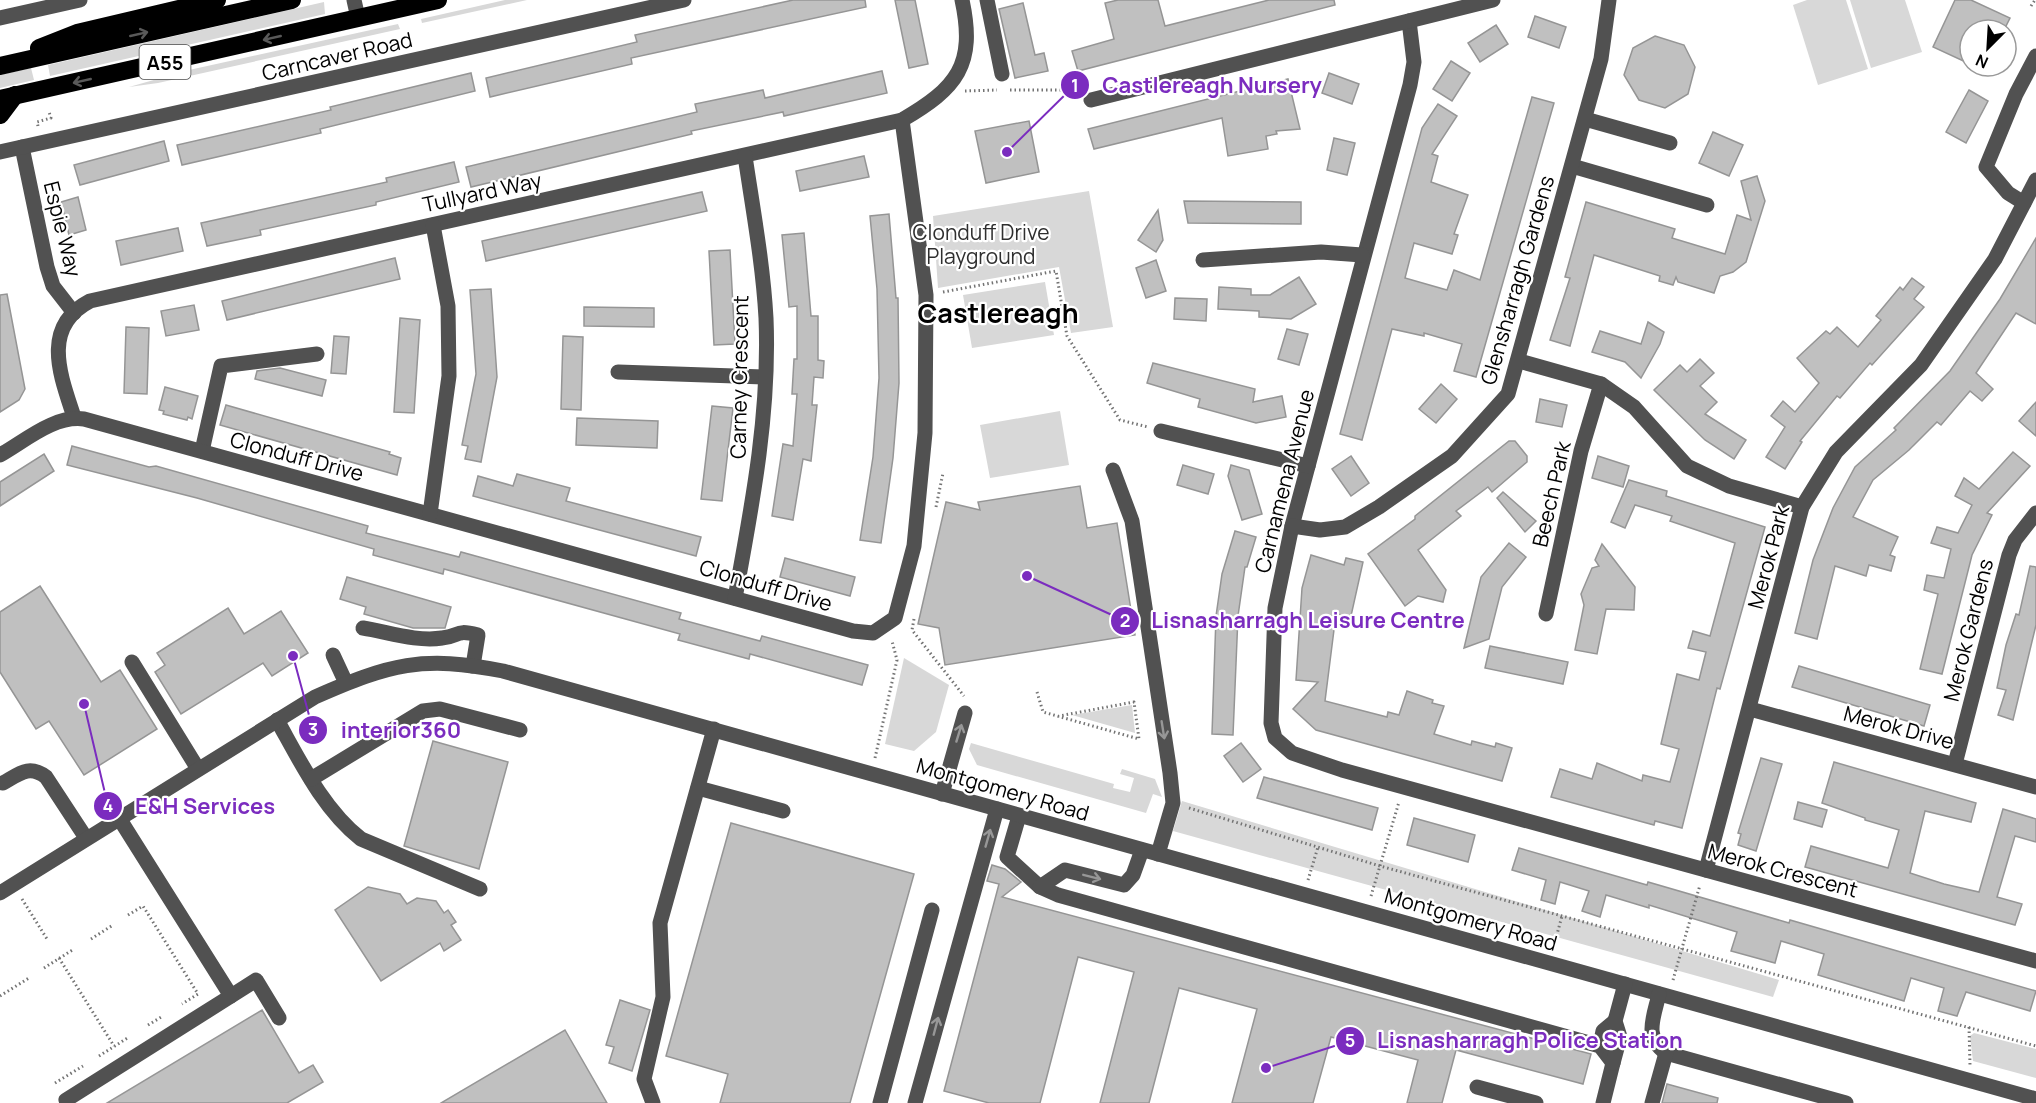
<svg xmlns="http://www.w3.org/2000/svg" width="2036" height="1103" font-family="Manrope,sans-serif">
	<rect width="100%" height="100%" fill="#fff"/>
	<g fill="#d8d8d8">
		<polygon points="505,0 527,0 422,23 421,19"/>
		<polygon points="1807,0 1846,0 1868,69 1818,85 1793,5"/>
		<polygon points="1850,0 1905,0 1922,52 1871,68"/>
		<polygon points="324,2 325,14 50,76 48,65"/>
		<polygon points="398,24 400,29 158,83 129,87 189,70"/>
		<polygon points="31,68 34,80 0,88 0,75"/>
		<polygon points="1089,191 1113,327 1071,333 1059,267 938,288 933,216"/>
		<polygon points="1045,282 1054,335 972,348 963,295"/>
		<polygon points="1060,411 1069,465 990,478 980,425"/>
		<polygon points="904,658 949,685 936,732 914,751 885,744"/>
		<polygon points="1132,705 1135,733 1072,715"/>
		<polygon points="971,743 1114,784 1113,788 1130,792 1134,778 1120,774 1122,769 1155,779 1162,797 1153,794 1146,813 977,765 969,749"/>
		<polygon points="1182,801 1779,980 1773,997 1173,831"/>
		<polygon points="1974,1033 2036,1049 2036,1078 1973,1061 1970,1036"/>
	</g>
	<g fill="#c0c0c0" stroke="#959595" stroke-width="1.5">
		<polygon points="793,0 865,0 866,7 631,58 632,64 490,97 486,78 637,42 635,35"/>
		<polygon points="895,0 915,0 928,64 909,68"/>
		<polygon points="1118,0 1158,0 1165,26 1269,0 1334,0 1335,5 1078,71 1072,51 1114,39 1105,3"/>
		<polygon points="1955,0 1971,0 2010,18 2004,30 1970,30 1970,64 1933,47"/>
		<polygon points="1023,3 1035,55 1044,53 1048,71 1015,78 999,9"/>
		<polygon points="1535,16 1566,27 1559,48 1528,37"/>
		<polygon points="1496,25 1508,44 1480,62 1468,43"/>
		<polygon points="1655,36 1684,45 1695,67 1688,94 1665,108 1639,100 1624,75 1633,48"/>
		<polygon points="1451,61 1470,73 1452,101 1433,89"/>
		<polygon points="882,71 887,93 784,116 783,112 691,131 692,134 471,187 466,167 697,112 695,104 763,90 765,98"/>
		<polygon points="471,73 475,91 320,129 321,133 182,165 177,145 331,110 330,107"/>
		<polygon points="1329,73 1359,84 1352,104 1322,93"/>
		<polygon points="1288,79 1300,129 1276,131 1277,134 1266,136 1268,149 1228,156 1222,118 1094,149 1088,129"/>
		<polygon points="1969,90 1988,101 1966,143 1946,132"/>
		<polygon points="1532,97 1554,103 1476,377 1454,371 1462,344 1424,333 1424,336 1392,329 1362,440 1340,434 1422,128 1438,104 1457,116 1432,154 1438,156 1431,182 1468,195 1454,234 1458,235 1452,254 1414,243 1405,278 1447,290 1454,270 1480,280"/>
		<polygon points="1029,121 1039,172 986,183 975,131"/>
		<polygon points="1713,132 1743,145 1729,176 1699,163"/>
		<polygon points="1334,138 1355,143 1347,175 1327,170"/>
		<polygon points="164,141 169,161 80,185 74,165"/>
		<polygon points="864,156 869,177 800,191 796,171"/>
		<polygon points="454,162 459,182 376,202 376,205 260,230 261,235 207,246 201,223 387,182 386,178"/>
		<polygon points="1757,176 1765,201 1746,262 1733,272 1720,276 1714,293 1678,282 1676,277 1673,285 1659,281 1660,276 1594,255 1570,346 1550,340 1570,278 1565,277 1586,202 1675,229 1672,238 1725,254 1737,215 1751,220 1741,181"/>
		<polygon points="702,192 707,211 486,261 482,241"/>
		<polygon points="78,197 86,230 69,235 61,202"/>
		<polygon points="1184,201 1301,202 1301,224 1188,223"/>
		<polygon points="1158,210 1163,240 1156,252 1138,240"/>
		<polygon points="889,214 896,298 898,298 899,383 893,458 881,543 860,540 873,457 879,378 877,289 870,216"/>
		<polygon points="178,228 183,251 121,265 116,241"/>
		<polygon points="804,233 811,316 818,316 818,360 824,361 823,378 814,377 812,405 817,405 811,461 803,459 793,520 772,516 783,444 793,446 797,394 792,394 794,359 797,359 797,306 789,307 782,235"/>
		<polygon points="2036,238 2036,324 2016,313 1976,373 1993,389 1982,401 1970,391 1941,425 1937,422 1909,450 1873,480 1853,517 1898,537 1890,555 1895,557 1891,571 1869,565 1866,576 1835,566 1817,639 1795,633 1813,560 1833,508 1855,467 1896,430 1894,428 1950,371 2000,299"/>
		<polygon points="730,250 735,344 714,345 709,251"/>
		<polygon points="395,258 400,279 227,320 222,301"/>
		<polygon points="1156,260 1166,291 1146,298 1136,268"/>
		<polygon points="1299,277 1316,304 1291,319 1259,317 1259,311 1218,309 1219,287 1251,289 1251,295 1270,295"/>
		<polygon points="1912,278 1924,287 1914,299 1924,307 1872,365 1870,363 1840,398 1837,396 1800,441 1802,442 1785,469 1766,457 1785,427 1771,416 1783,401 1795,412 1819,383 1797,358 1826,331 1830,334 1837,327 1858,347 1881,320 1876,316 1900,287 1903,290"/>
		<polygon points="491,289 497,377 481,462 465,459 468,446 462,445 476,374 470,290"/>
		<polygon points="7,294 25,389 19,400 0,412 0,295"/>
		<polygon points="1175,298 1207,299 1206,321 1174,319"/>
		<polygon points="194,305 199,330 166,336 161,311"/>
		<polygon points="584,307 654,308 654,327 584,326"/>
		<polygon points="400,318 420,320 414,413 394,412"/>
		<polygon points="1648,322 1664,332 1660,344 1641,378 1625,362 1592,352 1600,331 1641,344"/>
		<polygon points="126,327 149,328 147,394 124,393"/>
		<polygon points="1287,329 1308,334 1299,365 1278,359"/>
		<polygon points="334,336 349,337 346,374 331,373"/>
		<polygon points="563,336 583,337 581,410 561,409"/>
		<polygon points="1700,359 1714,373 1700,386 1717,402 1705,414 1746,440 1734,459 1705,440 1654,390 1680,365 1687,372"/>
		<polygon points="1153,363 1255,389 1253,402 1282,396 1286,417 1256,423 1198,407 1200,399 1147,383"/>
		<polygon points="280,368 326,380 322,396 255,379 257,371"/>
		<polygon points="1441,384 1457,399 1436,423 1419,409"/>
		<polygon points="165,387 198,396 192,419 188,417 187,420 163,414 164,411 159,410"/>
		<polygon points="1540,399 1567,405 1562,427 1536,422"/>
		<polygon points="2036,402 2036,436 2019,421"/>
		<polygon points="226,405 390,452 389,454 401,458 397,475 220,425"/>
		<polygon points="712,406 733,408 722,501 701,499"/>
		<polygon points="577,418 658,421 657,448 576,445"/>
		<polygon points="1509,441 1515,441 1527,456 1527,462 1492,492 1488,487 1456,511 1461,516 1418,550 1446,590 1443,602 1418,596 1405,606 1368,554 1415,519 1415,516"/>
		<polygon points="72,446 149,467 156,466 368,526 366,533 459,557 461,552 681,613 679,619 760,641 762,636 868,665 862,685 750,654 749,659 678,640 680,634 444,569 443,574 373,555 374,549 197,498 67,465"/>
		<polygon points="2013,452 2030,466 1987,513 1992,515 1972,555 1942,674 1920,669 1938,594 1924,590 1927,575 1944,578 1951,549 1931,543 1937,527 1958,533 1972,505 1955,496 1964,478 1979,489"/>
		<polygon points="44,454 54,471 0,506 0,482"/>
		<polygon points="1351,456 1369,483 1351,496 1332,469"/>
		<polygon points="1598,456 1629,466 1623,487 1592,478"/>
		<polygon points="1183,465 1214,474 1208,494 1177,485"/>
		<polygon points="1231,465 1249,470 1262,514 1242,520 1228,476"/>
		<polygon points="517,474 570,488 566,501 701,537 696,556 473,496 478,476 513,486"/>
		<polygon points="1629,480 1667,491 1666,496 1765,527 1720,689 1717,688 1682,828 1655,821 1654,825 1551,797 1560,769 1592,779 1597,763 1642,781 1643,775 1670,782 1679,749 1661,744 1677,674 1699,680 1706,652 1688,648 1693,631 1710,636 1735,543 1670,521 1672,516 1635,505 1625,528 1611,522"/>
		<polygon points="1080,486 1087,528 1117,523 1135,635 945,665 939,628 918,624 946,502 980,510 978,502"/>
		<polygon points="1503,492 1536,521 1525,532 1497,498"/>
		<polygon points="1235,531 1256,537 1247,567 1245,567 1238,616 1233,735 1212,734 1216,616 1222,574"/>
		<polygon points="1509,543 1526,557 1502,587 1489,639 1464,648 1481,577"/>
		<polygon points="1602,544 1635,587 1634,610 1606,609 1597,654 1575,650 1584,605 1581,594 1592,568 1599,566 1595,560"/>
		<polygon points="1311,555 1344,565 1346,558 1363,562 1351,616 1336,614 1325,701 1387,717 1388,712 1399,715 1407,691 1433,700 1432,703 1444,706 1434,734 1471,745 1472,741 1495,747 1496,743 1512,748 1502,781 1316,730 1293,709 1318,682 1296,680 1302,588"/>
		<polygon points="785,558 855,577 850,596 780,577"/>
		<polygon points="2030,566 2036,567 2036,625 2013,720 1998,715 2006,690 1997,688 2006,645 2016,614 2019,615"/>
		<polygon points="347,577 451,607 445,628 413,628 364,614 366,607 340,599"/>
		<polygon points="40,586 101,682 120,670 157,729 84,775 49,721 36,729 0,672 0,612"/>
		<polygon points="228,608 244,634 281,611 308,653 272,676 263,663 181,714 155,672 165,665 157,653"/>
		<polygon points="1490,646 1568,662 1563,684 1485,668"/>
		<polygon points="1799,666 1930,705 1924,726 1792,687"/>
		<polygon points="433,741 508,762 479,869 404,846"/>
		<polygon points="1241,743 1261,769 1243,782 1224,756"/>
		<polygon points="1761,758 1782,764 1756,851 1738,845 1741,834 1738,833"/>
		<polygon points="1834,762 1976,803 1971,822 1925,811 1910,873 1944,884 1979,892 2003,809 2036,819 2036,842 2015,836 1997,897 2022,904 2015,925 1805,867 1811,846 1888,868 1899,830 1865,820 1865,818 1822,803"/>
		<polygon points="1264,777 1378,808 1372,830 1257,798"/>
		<polygon points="1798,802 1827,810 1822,827 1794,819"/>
		<polygon points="1414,818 1475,835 1468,862 1407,845"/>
		<polygon points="731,823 914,874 850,1103 720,1103 728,1074 666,1056"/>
		<polygon points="1519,848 1647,885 1648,882 1789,923 1790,920 2036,991 2030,1011 1966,992 1957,1016 1938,1011 1944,988 1911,978 1904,1001 1818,975 1824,954 1781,941 1775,963 1731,951 1737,932 1649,905 1649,908 1606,895 1600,917 1582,911 1589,891 1560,882 1555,904 1541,900 1546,880 1512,870"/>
		<polygon points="992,865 1005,869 1021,882 1002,897 1591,1054 1583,1084 1456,1050 1442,1103 1407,1103 1418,1060 1331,1037 1313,1103 1232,1103 1257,1009 1179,988 1149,1103 1100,1103 1134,972 1078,957 1040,1103 989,1103 944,1091 999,884 987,881"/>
		<polygon points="368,887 400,894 407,904 417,898 436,901 444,913 448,910 456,922 451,925 461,940 444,951 440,943 381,981 335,910"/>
		<polygon points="620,1000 650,1010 632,1071 609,1063 614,1047 606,1045"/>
		<polygon points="262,1010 299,1073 313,1065 323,1082 287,1103 107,1103"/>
		<polygon points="565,1030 607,1103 441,1103"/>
		<polygon points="1667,1084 1718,1098 1717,1103 1662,1103"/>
	</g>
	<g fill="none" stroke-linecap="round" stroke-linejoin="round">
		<g stroke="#737373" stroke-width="3" stroke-dasharray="1.5 3" stroke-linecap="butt">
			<polyline points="2031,6 2035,0"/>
			<polyline points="1010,90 1078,90"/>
			<polyline points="965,91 997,90"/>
			<polyline points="38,126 37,122 51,118 49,112"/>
			<polyline points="943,292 1056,271 1067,336 1120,420 1148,427"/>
			<polyline points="936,507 943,473"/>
			<polyline points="914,619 912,630 964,696"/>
			<polyline points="1037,692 1043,712 1139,739 1134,702 1059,716"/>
			<polyline points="875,758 897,660 892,641"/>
			<polyline points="1189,808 1380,866 2036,1046"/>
			<polyline points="1308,880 1318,847"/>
			<polyline points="1371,896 1399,802"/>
			<polyline points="22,899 47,939"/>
			<polyline points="128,915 143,906 198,994 182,1004"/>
			<polyline points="91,939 113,925"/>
			<polyline points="1553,949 1562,916"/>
			<polyline points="59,958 114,1046"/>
			<polyline points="44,968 74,949"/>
			<polyline points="1673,980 1700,885"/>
			<polyline points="0,996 29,978"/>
			<polyline points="148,1025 163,1016"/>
			<polyline points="1969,1027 1970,1065"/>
			<polyline points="99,1056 129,1037"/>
			<polyline points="55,1083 83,1066"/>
		</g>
		<g stroke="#515151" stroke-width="15">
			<polyline points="354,0 358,18"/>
			<polyline points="987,0 1002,74"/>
			<polyline points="0,18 80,0"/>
			<polyline points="1409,21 1414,62 1410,85 1292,526 1275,608 1271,723 1275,738 1292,753 1342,770 2036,961"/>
			<polyline points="1091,100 1493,0"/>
			<polyline points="1585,119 1670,143"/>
			<polyline points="22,147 47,267 53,286 74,313"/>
			<polyline points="0,152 684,0"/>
			<polyline points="1572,166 1707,205"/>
			<polyline points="2024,203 2008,193 1986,167 2016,94 2036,56"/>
			<polyline points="1203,260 1321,252 1362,255"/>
			<polyline points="1519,361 1601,384 1634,407 1687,466 1729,486 1802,507"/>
			<polyline points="618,372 765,377"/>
			<path d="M74,417C61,377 40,327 90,301L902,120C957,88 976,65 962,0"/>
			<polyline points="1161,431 1308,466"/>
			<polyline points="202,451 221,366 317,354"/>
			<path d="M0,455C25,441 54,415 84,419L853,631L873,633L895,618L914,546L925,433L926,295L902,120"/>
			<polyline points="1113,470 1132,521 1170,773 1173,803 1158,854"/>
			<polyline points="430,514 449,376 448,306 433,225"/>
			<polyline points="1292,526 1320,530 1345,527 1379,507 1452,456 1508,394 1601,59 1609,0"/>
			<path d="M735,598C752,506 770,413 766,318C763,264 753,210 745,156"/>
			<polyline points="1546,614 1581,451 1601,384"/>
			<path d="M363,628C388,632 417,642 442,638C461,636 454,629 478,635L473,666"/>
			<polyline points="333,655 346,683"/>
			<polyline points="132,662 198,769"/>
			<polyline points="1750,709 2036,787"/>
			<path d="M277,720C300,761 323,809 361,839L480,889"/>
			<polyline points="1955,764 2009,555 2015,540 2036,513"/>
			<polyline points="311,779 423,711 440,709 520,730"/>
			<path d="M3,783C19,774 29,764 46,777L86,838"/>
			<polyline points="698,788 783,811"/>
			<polyline points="942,794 965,713"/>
			<polyline points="1019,816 1007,857 1040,887 1058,895 1600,1046 1613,1063 1603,1103"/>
			<polyline points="1706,870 1802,507 1836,452 1921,365 1995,259 2036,180"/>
			<polyline points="1040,887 1065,870 1124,885 1133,875 1142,850"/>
			<path d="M0,893L315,697C390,664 422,655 503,671L2036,1099"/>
			<path d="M1659,994C1654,1017 1643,1037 1666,1053L1846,1103"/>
			<polyline points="231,996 256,980 279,1018"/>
			<polyline points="1600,1046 1603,1031 1615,1021"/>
			<polyline points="1613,1063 1620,1037 1615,1021 1625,984"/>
			<polyline points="1477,1087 1536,1103"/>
			<polyline points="67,1103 66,1100 231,996 119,818"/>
			<polyline points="653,1103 644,1079 663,997 660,923 714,729"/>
			<polyline points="880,1103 932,910"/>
			<polyline points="915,1103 997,809"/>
			<polyline points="1652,1103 1666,1053"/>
		</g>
		<g stroke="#000" stroke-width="18">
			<polyline points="39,48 77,33 217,0"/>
			<polyline points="0,66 292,0"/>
			<polyline points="0,99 438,0"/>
			<polyline points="0,115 15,95"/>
		</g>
	</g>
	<defs><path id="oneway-shaft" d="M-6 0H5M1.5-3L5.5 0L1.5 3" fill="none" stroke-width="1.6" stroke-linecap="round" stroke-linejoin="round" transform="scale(1.5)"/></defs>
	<g stroke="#595959">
		<use href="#oneway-shaft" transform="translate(139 34) rotate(-13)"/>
		<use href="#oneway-shaft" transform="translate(272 38) rotate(167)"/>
		<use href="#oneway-shaft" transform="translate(82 81) rotate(167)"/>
	</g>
	<g stroke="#979797">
		<use href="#oneway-shaft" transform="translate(1163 730) rotate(81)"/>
		<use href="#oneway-shaft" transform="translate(959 733) rotate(-73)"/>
		<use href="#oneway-shaft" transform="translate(988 838) rotate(-74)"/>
		<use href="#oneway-shaft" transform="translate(1092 877) rotate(14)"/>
		<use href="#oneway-shaft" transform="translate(936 1026) rotate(-75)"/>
	</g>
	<g text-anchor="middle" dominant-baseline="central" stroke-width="4.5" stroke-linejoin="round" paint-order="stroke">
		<rect fill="#fff" stroke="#4c4c4c" stroke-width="1.5" x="139.5" y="45" width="51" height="34" rx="4.5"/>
		<g font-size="20" font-weight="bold" fill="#000">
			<text x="165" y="62">A55</text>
		</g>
		<g font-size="21" fill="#000" stroke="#fff">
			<text transform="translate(337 56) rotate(-13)">Carncaver Road</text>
			<text transform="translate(482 192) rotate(-12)">Tullyard Way</text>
			<text transform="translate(63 229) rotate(76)">Espie Way</text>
			<text transform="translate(1517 280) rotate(-74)">Glensharragh Gardens</text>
			<text transform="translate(739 377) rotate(-89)">Carney Crescent</text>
			<text transform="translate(297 456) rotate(15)">Clonduff Drive</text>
			<text transform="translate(1284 481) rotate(-76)">Carnamena Avenue</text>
			<text transform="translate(1551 494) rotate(-77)">Beech Park</text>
			<text transform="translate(1768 557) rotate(-75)">Merok Park</text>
			<text transform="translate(766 585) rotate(16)">Clonduff Drive</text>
			<text transform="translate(1968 630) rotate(-76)">Merok Gardens</text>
			<text transform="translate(1899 727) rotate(15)">Merok Drive</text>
			<text transform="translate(1003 789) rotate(16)">Montgomery Road</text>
			<text transform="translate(1783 870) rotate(15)">Merok Crescent</text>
			<text transform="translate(1471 919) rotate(16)">Montgomery Road</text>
		</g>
		<g font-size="21" fill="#2f2f2f" stroke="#fff">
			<text x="981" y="232">Clonduff Drive<tspan x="981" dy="24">Playground</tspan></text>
		</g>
		<g font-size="27" font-weight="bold" fill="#000" stroke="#fff">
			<text x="998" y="312">Castlereagh</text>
		</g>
	</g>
	<path fill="none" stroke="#7b2cbf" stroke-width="2" d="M1007 152L1075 85M1027 576L1125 621M293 656L313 730M84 704L108 806M1266 1068L1350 1041"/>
	<g fill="#7b2cbf" stroke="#fff" stroke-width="2">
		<circle cx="1007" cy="152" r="6"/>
		<circle cx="1027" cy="576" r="6"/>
		<circle cx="293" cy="656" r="6"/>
		<circle cx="84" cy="704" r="6"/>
		<circle cx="1266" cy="1068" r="6"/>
		<circle cx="1075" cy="85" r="15"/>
		<circle cx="1125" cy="621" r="15"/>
		<circle cx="313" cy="730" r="15"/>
		<circle cx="108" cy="806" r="15"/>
		<circle cx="1350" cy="1041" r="15"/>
	</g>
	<g font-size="18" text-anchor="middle" font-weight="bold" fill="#fff">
		<text x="1075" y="92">1</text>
		<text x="1125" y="627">2</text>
		<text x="313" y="736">3</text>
		<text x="108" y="812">4</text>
		<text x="1350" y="1047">5</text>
	</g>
	<g font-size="22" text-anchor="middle" font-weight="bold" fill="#7b2cbf" stroke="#fff" stroke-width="4.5" stroke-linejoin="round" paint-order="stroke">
		<text x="1212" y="93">Castlereagh Nursery</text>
		<text x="1308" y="628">Lisnasharragh Leisure Centre</text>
		<text x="401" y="738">interior360</text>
		<text x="205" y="814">E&amp;H Services</text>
		<text x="1530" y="1048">Lisnasharragh Police Station</text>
	</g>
	<g transform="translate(1988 48) rotate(204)"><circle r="28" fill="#ffffff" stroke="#999999" stroke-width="1.5"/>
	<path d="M0-4.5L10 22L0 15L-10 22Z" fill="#000000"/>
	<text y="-9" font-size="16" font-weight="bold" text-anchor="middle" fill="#000000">N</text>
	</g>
</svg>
